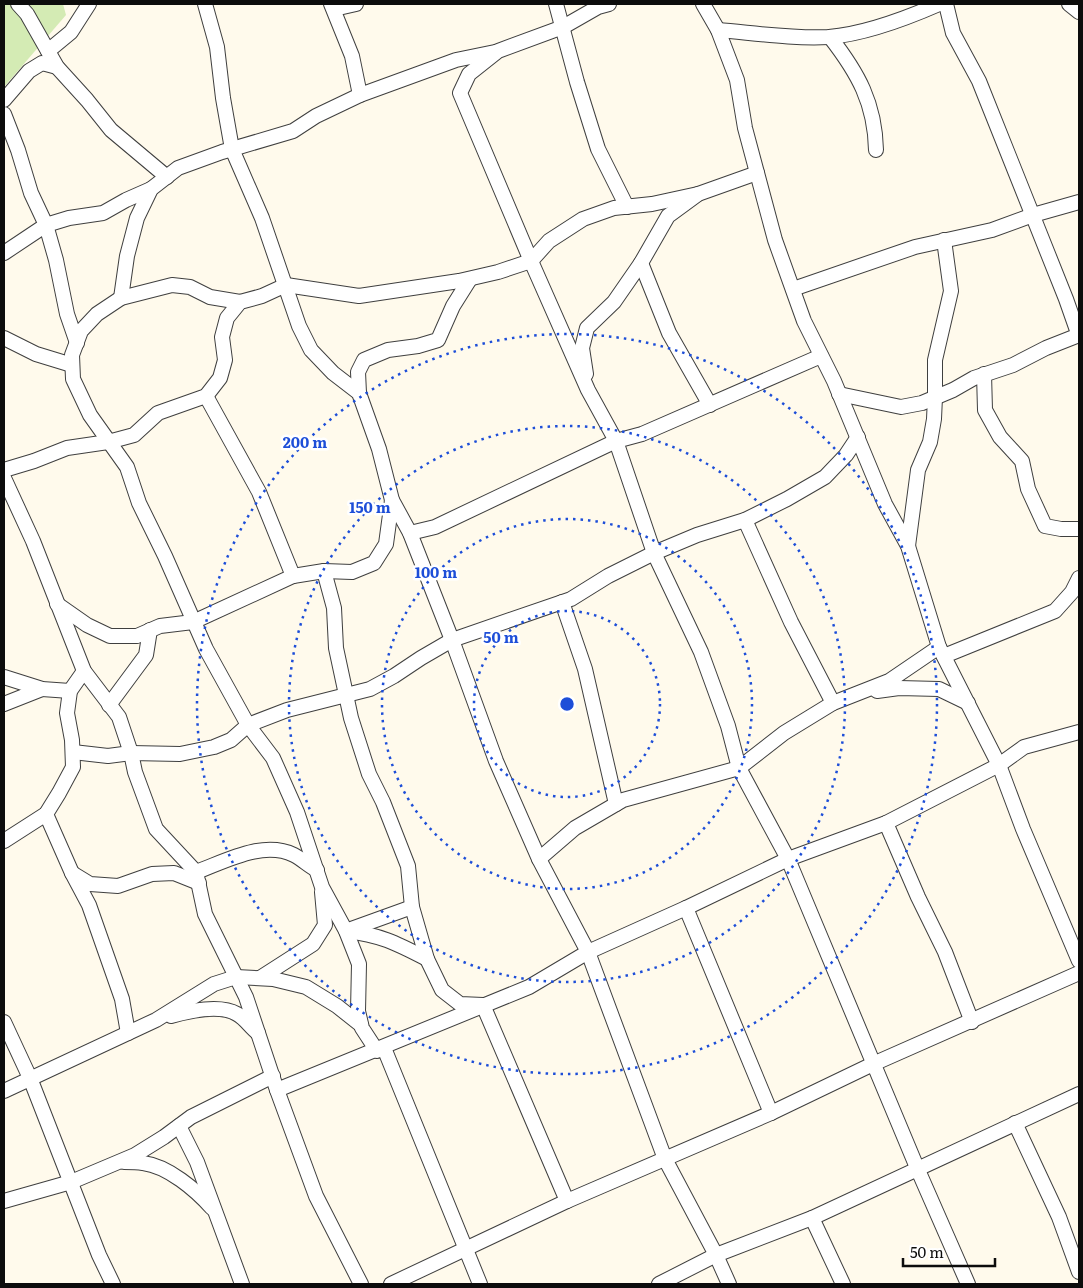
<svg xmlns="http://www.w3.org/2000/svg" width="1083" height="1288" font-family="Literata,serif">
	<rect width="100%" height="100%" fill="#fffaec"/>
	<polygon fill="#d4ebb4" points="4,4 63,4 66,15 4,87"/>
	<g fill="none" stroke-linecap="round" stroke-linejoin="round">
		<defs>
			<g id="minor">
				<polyline points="18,4 27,14 57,67 87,100 111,130 167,177"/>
				<polyline points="205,4 217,47 223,98 232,149 262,218 299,326 311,350 333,373 359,393 379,449 392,500 410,533 452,640 496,761 539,859 588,952 665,1159 716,1255 729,1284"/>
				<polyline points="331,4 352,56 360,95"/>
				<polyline points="556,4 577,82 598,149 627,207"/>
				<polyline points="609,4 598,7 563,27 498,51 469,74 460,93 531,261 588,390 616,441 654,553 701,652 728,726 739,768 788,859 918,1170 968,1284"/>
				<polyline points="703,4 718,30 737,80 745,128 775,240 804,321 834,381 885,504 908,546 939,647 999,765 1023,829 1079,961"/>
				<polyline points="946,4 953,33 979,81 1066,299 1079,336"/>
				<polyline points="1069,4 1079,12"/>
				<polyline points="334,9 356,4"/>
				<path d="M718,30C754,33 793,39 829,37C864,34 907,18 939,4"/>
				<path d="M830,37C858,73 875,103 876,150"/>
				<polyline points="48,51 71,32 89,4"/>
				<polyline points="4,100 29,71 42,63 57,67"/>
				<polyline points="4,114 18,150 31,193 46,225 56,260 67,314 77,343"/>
				<polyline points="4,253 46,225 69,218 103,213 126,200 151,189"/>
				<polyline points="641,263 669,333 710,405"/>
				<polyline points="793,289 915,247 992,230 1033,215 1079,202"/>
				<polyline points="121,298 127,256 137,218 151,189 178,168 222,152 293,131 316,116 360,95 456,60 495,52"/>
				<polyline points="240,302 210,297 190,287 172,285 121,298 97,314 81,331 72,355 73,379 90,415 127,467 139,503 165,556 206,649 248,725 273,758 297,812 322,887 346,931 359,964 358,1011 362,1028 377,1051"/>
				<polyline points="4,338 36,354 72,365"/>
				<polyline points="586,374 582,348 587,328 614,302 641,263 668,216 698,194 757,173"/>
				<polyline points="984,374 985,410 1000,437 1022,461 1028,489 1045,526 1061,529 1079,529"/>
				<polyline points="359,393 358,372 364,360 388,350 418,346 438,340 453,306 470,279"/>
				<polyline points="839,394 901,407 922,403 953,390 974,378 1013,365 1046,348 1079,335"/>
				<polyline points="206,396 259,492 293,576"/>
				<polyline points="4,470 34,461 67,448 108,442 134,435 158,413 206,396 220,378 225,360 222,337 227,318 240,302 262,296 286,285 359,296 459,281 498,272 531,261 549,241 583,219 614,208 652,204 698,194"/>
				<polyline points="4,478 33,541 84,671 119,717 131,753 135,772 156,829 196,872 205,914 246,997 277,1090 529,987 588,952 686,908 788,859 886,823 999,765 1024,747 1079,732"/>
				<polyline points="745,520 791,622 833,703"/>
				<polyline points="410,533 435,527 616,441 642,434 821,356"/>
				<polyline points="908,546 918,470 930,442 934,419 935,397 935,360 951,291 944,240"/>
				<polyline points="324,571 334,608 336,648 351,718 369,774 383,802 408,866 412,907 427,959 442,990 460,1004 483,1005 567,1201"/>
				<polyline points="562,602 585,669 616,804"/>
				<polyline points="57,604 87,625 110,636 137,636 160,626 193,622 293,576 324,571 352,572 374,563 386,544 392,500"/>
				<polyline points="944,656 1055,611 1072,592 1079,578"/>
				<polyline points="4,677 42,689 70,691"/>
				<polyline points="877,691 899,688 939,689 968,703"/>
				<polyline points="4,704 42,689"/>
				<polyline points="109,705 146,655 150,630"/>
				<polyline points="73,752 108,756 131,753 180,754 214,747 231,740 248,725 287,710 370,689 394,676 421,658 452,640 571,599 608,576 654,553 697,535 745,520 787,499 825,477 846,455 858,437"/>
				<polyline points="46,814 72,873 89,905 122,999 128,1033"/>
				<polyline points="886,823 918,897 945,952 972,1022"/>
				<polyline points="4,841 46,814 59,793 73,767 72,740 67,713 70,691 84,671"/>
				<polyline points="539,859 575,828 623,800 739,768 784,733 833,703 889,681 939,647"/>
				<path d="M196,872C226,861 263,840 294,855C302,859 309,866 317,870"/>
				<polyline points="72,873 90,884 118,886 152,874 174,873 199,883"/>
				<polyline points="686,908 771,1113"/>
				<polyline points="351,929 412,907"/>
				<path d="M346,931C381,935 396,943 427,959"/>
				<polyline points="260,978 313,944 325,925 322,892"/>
				<path d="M171,1016C189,1011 220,1004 237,1014C245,1018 251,1028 258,1033"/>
				<polyline points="4,1022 30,1078 99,1255 113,1284"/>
				<polyline points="384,1048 480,1284"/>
				<polyline points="277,1090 316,1196 361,1284"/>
				<polyline points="4,1091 156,1020 214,984 236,977 273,979 306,987 337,1006 361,1025"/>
				<polyline points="1015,1123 1059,1217 1079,1272"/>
				<polyline points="179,1126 197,1162 242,1284"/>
				<path d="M124,1162C130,1162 137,1162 143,1163C168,1166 196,1190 212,1208"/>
				<polyline points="4,1201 71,1182 135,1155 164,1137 191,1117 273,1076"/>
				<polyline points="812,1218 843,1284"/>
				<polyline points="391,1284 567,1201 771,1113 873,1064 1079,973"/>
				<polyline points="659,1284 716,1255 812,1218 1079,1094"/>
			</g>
		</defs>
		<use href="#minor" stroke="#3f3f3f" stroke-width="16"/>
		<use href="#minor" stroke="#fff" stroke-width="14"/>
	</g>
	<g fill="none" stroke="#1d4ed8" stroke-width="2.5" stroke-dasharray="2.5 5">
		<circle cx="567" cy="704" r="93"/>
		<circle cx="567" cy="704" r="185"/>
		<circle cx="567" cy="704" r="278"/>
		<circle cx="567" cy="704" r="370"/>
	</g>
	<circle cx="567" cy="704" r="8" fill="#1d4ed8" stroke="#fff" stroke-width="2.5"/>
	<g font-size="15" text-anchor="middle" font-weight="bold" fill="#1d4ed8" stroke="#fff" stroke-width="5" stroke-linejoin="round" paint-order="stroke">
		<text x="305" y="448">200 m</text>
		<text x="370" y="513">150 m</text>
		<text x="436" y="578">100 m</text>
		<text x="501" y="643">50 m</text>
	</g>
	<rect width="1083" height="1288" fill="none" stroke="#0c0c0c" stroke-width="10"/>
	<path d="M903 1258v8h92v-8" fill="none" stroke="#0c0c0c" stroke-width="2.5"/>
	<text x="910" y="1258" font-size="15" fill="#0c0c0c" stroke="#ffffff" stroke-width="4" paint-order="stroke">50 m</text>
</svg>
